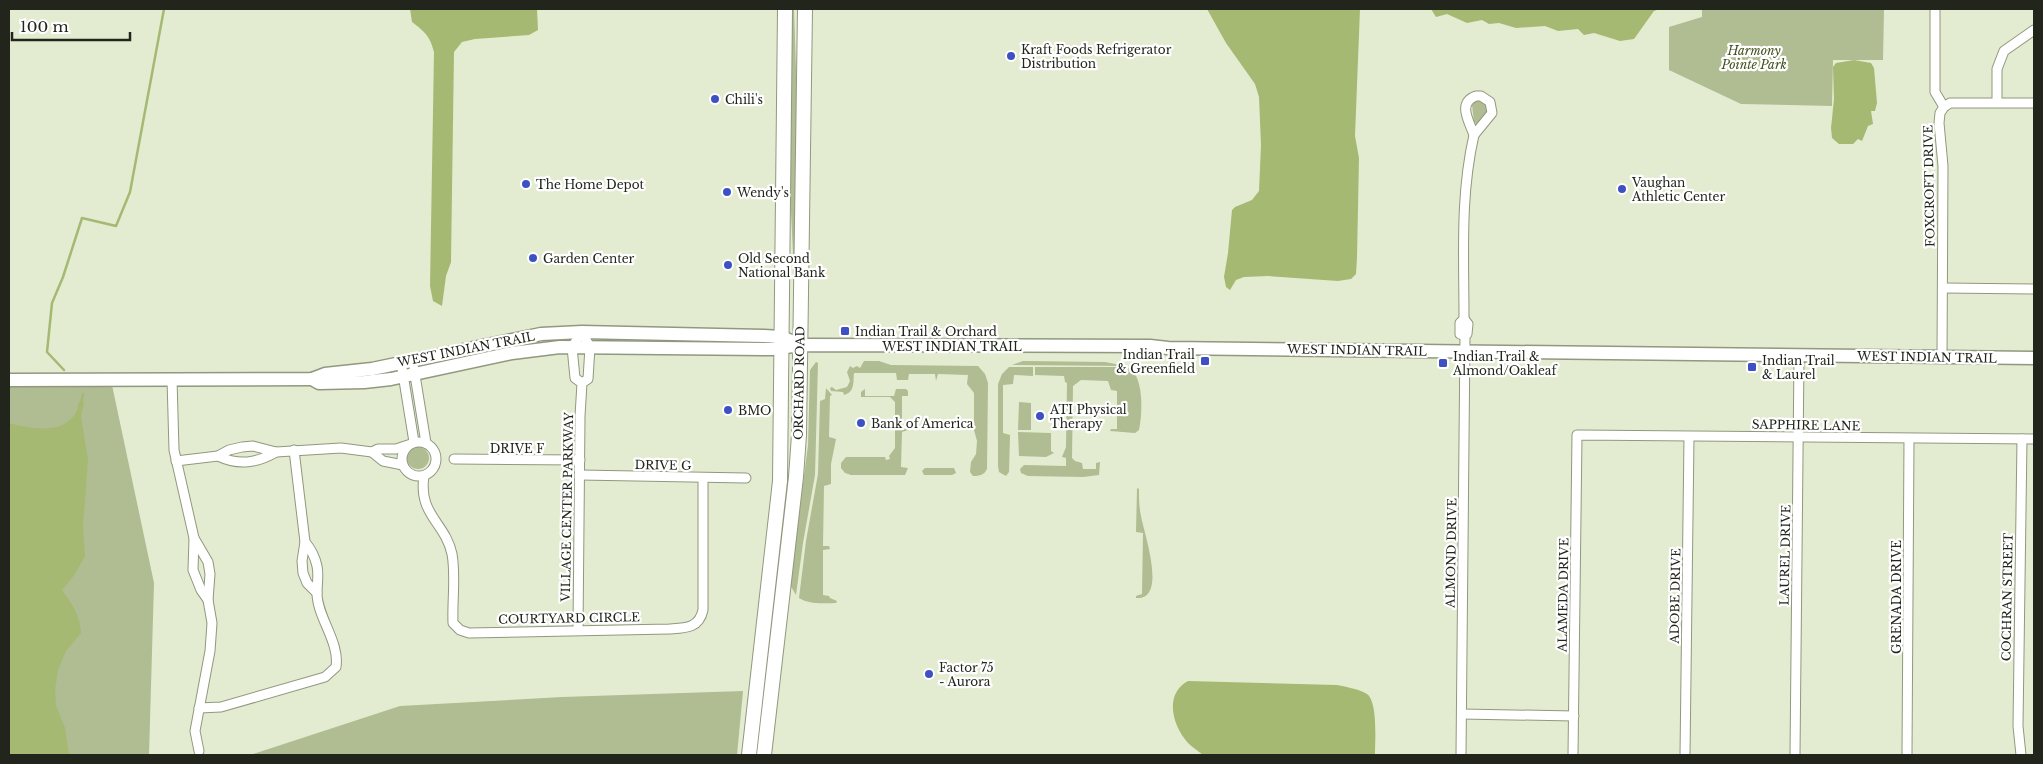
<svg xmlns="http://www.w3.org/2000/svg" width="2043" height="764" font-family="'Libre Baskerville',serif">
	<rect width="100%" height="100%" fill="#e3ecd1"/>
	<g fill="#b0bc92">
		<polygon points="790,9 794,9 798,130 795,296 788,148"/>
		<polygon points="1702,9 1884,9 1883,60 1833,60 1832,106 1741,104 1669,70 1669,27 1702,17"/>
		<polygon points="1477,100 1487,102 1488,112 1477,124 1474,122 1472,105"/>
		<path d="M864,361H879L891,365L978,366L985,374L988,383L987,469C984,475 980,476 973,476L970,472L971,462L976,454L977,441L974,430V393L967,384L968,375L938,374L936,381L935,374H909L908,380H897L896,373H854C853,382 855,392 844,395L843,392L831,391L830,388L832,387L836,390L847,387L850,381L847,372L850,366L853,368L857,366L860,368Z"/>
		<polygon points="1023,361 1105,362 1126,366 1012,365"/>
		<polygon points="816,362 818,363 815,475 803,543 796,595 790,585 808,445 810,370"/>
		<polygon points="1009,367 1033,367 1033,376 1014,375 1013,384 1003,385 1003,433 1010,435 1009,472 1006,476 999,472 998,466 998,384 1002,374"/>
		<path d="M1035,367H1128C1130,371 1135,372 1137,378C1143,392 1142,416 1139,430L1135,433L1110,431L1111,429H1117V391L1111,390L1108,381L1081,380L1073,386L1072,458L1075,461L1082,463L1083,469H1096V463L1100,462L1099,475L1083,477L1028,476L1021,473L1020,469L1024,465L1066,466V458L1062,457L1066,447L1067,383L1065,382L1064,376L1035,375Z"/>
		<polygon points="112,385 154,583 149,755 9,755 9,386"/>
		<path d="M826,388L832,395L830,396L829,437L836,439L831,464V484L824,486L823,546H829L830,549L823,550V595L829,596L830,598L837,601L836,603C824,603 810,605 799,598L806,541L818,474L820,401L825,399Z"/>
		<polygon points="865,389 865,396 894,396 896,389 906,389 908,391 908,396 902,396 902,428 908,430 902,432 901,467 908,468 905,475 851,475 845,473 841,468 841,463 846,457 885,457 886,460 890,459 889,456 895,448 895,402 890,397 861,397 861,392"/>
		<polygon points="1019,402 1031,403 1031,430 1018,430"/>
		<path d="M786,430C790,539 771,647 759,755H754Z"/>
		<polygon points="1018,432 1051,433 1051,451 1054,453 1046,457 1019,456"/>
		<circle cx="418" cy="458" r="11"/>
		<polygon points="925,468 954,468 956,473 952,475 924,475 922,471"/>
		<path d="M1137,488L1139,489C1139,498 1139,507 1141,516C1144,533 1168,601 1136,598V596L1142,594L1143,533L1136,532Z"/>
		<polygon points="743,691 737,755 250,755 400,706 562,697"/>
	</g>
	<g fill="#a5b973">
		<path d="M410,9H537L538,30L529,35L475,39L462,42L454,52L451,262L446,276L442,306L433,301L430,286L434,52C430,36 425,32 412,22Z"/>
		<polygon points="1207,9 1360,9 1355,136 1359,158 1357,258 1356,274 1351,279 1338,281 1268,276 1244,277 1236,280 1230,290 1226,287 1224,277 1228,253 1232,210 1235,207 1252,200 1259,191 1261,145 1259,97 1255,84 1226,43"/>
		<polygon points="1431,9 1660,9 1654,11 1634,39 1620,41 1594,33 1584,35 1578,29 1558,31 1545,26 1516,28 1499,23 1489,24 1482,20 1467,23 1447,14 1436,17"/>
		<polygon points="1854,60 1871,63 1874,68 1877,103 1875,111 1871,111 1873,124 1868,126 1862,141 1858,139 1853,144 1839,144 1832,138 1831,128 1834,99 1833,67 1836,63"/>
		<path d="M81,401L84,402L81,416L88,460L83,526L85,556L75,574L62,590C72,604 80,615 81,633L66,651L58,670L55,690L56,706L65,728L69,755H9V423C34,430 74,436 79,402Z"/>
		<path d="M1188,681L1337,685C1347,687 1359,689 1367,694C1378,702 1375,742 1375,755H1203C1198,751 1192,747 1188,743C1172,725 1164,694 1188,681Z"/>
	</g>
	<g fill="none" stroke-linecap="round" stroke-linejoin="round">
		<g stroke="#a5b973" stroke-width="2.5">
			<polyline points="64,370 47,352 52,303 63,277 82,218 116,226 130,192 164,9"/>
			<polyline points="81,404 83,394"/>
		</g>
		<defs>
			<g id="street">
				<polyline points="1935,9 1935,92 1944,107"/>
				<path d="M1476,96H1481L1490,102L1492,113L1474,135C1469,121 1457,103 1476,96Z"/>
				<polyline points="1997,102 1997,69 2004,51 2034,30"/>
				<polyline points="1943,288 2034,289"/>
				<path d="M1465,336L1460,334V323L1464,319C1464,256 1460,196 1474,135"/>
				<polyline points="1942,357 1943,166 1939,123 1940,113 1944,107 1950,103 2034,103"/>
				<polyline points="401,362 414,442"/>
				<polyline points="414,369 426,443"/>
				<polyline points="172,379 174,450 194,538 193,570 201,590 208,600"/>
				<circle cx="419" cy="459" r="17"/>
				<polyline points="294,450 305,542 302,561 303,573 307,583 317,593"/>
				<polyline points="372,452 383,461 403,465"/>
				<path d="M218,456C239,466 257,463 276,452"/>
				<polyline points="454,459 580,460"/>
				<polyline points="176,461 218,456 229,450 242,447 253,446 276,452 341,448 372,452 378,449 396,449 408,445"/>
				<polyline points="580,475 746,478"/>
				<path d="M424,476C418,515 445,522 452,554C456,576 452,601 453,623L460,630L469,633L669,629C684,628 699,629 703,610V478"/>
				<polyline points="194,538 208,562 210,574 208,600 212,623 210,651 195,731 199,751"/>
				<polyline points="578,630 580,416 582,383 588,379 590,347 582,332 572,347 575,378 582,383"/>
				<path d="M199,708L221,707L325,677L336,667C340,642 317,617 317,593C317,584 319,575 317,566C315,557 311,549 305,542"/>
				<polyline points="1462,714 1574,716"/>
				<polyline points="1461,755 1465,336 1467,334 1468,324 1464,319"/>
				<polyline points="1573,755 1577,435 2034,439"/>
				<polyline points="1685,755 1689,437"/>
				<polyline points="1795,755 1799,356"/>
				<polyline points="1907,755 1909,439"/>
				<polyline points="2021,755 2018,726 2022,439"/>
			</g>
			<g id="secondary">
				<polyline points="312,379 319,383 364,382 391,379 512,353 560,347 772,349 800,345 1150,346 1168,348 2034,358"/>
				<polyline points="9,380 312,379 325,374 372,369 541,334 582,332 764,336 782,337 791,341"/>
			</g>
			<g id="primary">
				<polyline points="749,755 780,481 785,9"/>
				<polyline points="764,755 796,477 799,435 805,9"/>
			</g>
		</defs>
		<use href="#street" stroke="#90987f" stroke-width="11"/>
		<use href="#secondary" stroke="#90987f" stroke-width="15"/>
		<use href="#primary" stroke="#90987f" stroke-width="16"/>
		<use href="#street" stroke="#fff" stroke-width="9"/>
		<use href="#secondary" stroke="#fff" stroke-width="12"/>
		<use href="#primary" stroke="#fff" stroke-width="14"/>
	</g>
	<g fill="#3e50c3" stroke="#fff" stroke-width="2">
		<circle cx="1011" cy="56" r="5"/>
		<circle cx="715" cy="99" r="5"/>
		<circle cx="526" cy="184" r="5"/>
		<circle cx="1622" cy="189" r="5"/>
		<circle cx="727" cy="192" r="5"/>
		<circle cx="533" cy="258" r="5"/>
		<circle cx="728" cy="265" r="5"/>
		<rect x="840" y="326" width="10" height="10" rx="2.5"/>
		<rect x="1200" y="356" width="10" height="10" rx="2.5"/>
		<rect x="1438" y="358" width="10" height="10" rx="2.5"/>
		<rect x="1747" y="362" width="10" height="10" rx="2.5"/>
		<circle cx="728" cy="410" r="5"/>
		<circle cx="1040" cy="416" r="5"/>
		<circle cx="861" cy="423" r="5"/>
		<circle cx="929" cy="674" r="5"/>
	</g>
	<g text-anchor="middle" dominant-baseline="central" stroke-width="4.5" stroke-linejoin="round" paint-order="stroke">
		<g font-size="12" fill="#22251b" stroke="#fff" text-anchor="start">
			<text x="1021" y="49">Kraft Foods Refrigerator<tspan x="1021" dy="14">Distribution</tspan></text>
			<text x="725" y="99">Chili's</text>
			<text x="1632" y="182">Vaughan<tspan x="1632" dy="14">Athletic Center</tspan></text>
			<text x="536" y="184">The Home Depot</text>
			<text x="737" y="192">Wendy's</text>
			<text x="543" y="258">Garden Center</text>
			<text x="738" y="258">Old Second<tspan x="738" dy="14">National Bank</tspan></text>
			<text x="855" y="331">Indian Trail &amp; Orchard</text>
			<text x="1195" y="354" text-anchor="end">Indian Trail<tspan x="1195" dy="14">&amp; Greenfield</tspan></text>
			<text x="1453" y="356">Indian Trail &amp;<tspan x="1453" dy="14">Almond/Oakleaf</tspan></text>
			<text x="1762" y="360">Indian Trail<tspan x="1762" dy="14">&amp; Laurel</tspan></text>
			<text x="1050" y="409">ATI Physical<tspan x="1050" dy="14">Therapy</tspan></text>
			<text x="738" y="410">BMO</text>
			<text x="871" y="423">Bank of America</text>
			<text x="939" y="667">Factor 75<tspan x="939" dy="14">- Aurora</tspan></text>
		</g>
		<g font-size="12" font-style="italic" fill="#424f1c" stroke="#fff">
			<text x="1754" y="50">Harmony<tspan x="1754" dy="14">Pointe Park</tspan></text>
		</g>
		<g font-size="12" fill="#22251b" stroke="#fff">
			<text transform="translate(1929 186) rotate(-91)">FOXCROFT DRIVE</text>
			<text x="952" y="346">WEST INDIAN TRAIL</text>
			<text transform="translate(466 349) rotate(-11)">WEST INDIAN TRAIL</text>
			<text transform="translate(1357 350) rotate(1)">WEST INDIAN TRAIL</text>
			<text transform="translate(1927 357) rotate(1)">WEST INDIAN TRAIL</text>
			<text transform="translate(799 383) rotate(-89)">ORCHARD ROAD</text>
			<text transform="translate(1806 425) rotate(1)">SAPPHIRE LANE</text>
			<text x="517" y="448">DRIVE F</text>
			<text transform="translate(663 465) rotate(1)">DRIVE G</text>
			<text transform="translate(567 507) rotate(-89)">VILLAGE CENTER PARKWAY</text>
			<text transform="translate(1451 553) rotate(-89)">ALMOND DRIVE</text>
			<text transform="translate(1785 555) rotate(-89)">LAUREL DRIVE</text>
			<text transform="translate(1563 595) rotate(-89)">ALAMEDA DRIVE</text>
			<text transform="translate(1675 596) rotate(-89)">ADOBE DRIVE</text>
			<text transform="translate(1896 597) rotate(-90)">GRENADA DRIVE</text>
			<text transform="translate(2007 597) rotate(-89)">COCHRAN STREET</text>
			<text transform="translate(569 618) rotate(-1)">COURTYARD CIRCLE</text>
		</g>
	</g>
	<rect width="2043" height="764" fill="none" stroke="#22251b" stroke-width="20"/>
	<path d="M12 32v8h118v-8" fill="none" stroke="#22251b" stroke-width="2.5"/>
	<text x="20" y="32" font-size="15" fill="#22251b" stroke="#ffffff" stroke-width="4" paint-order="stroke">100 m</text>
</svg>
